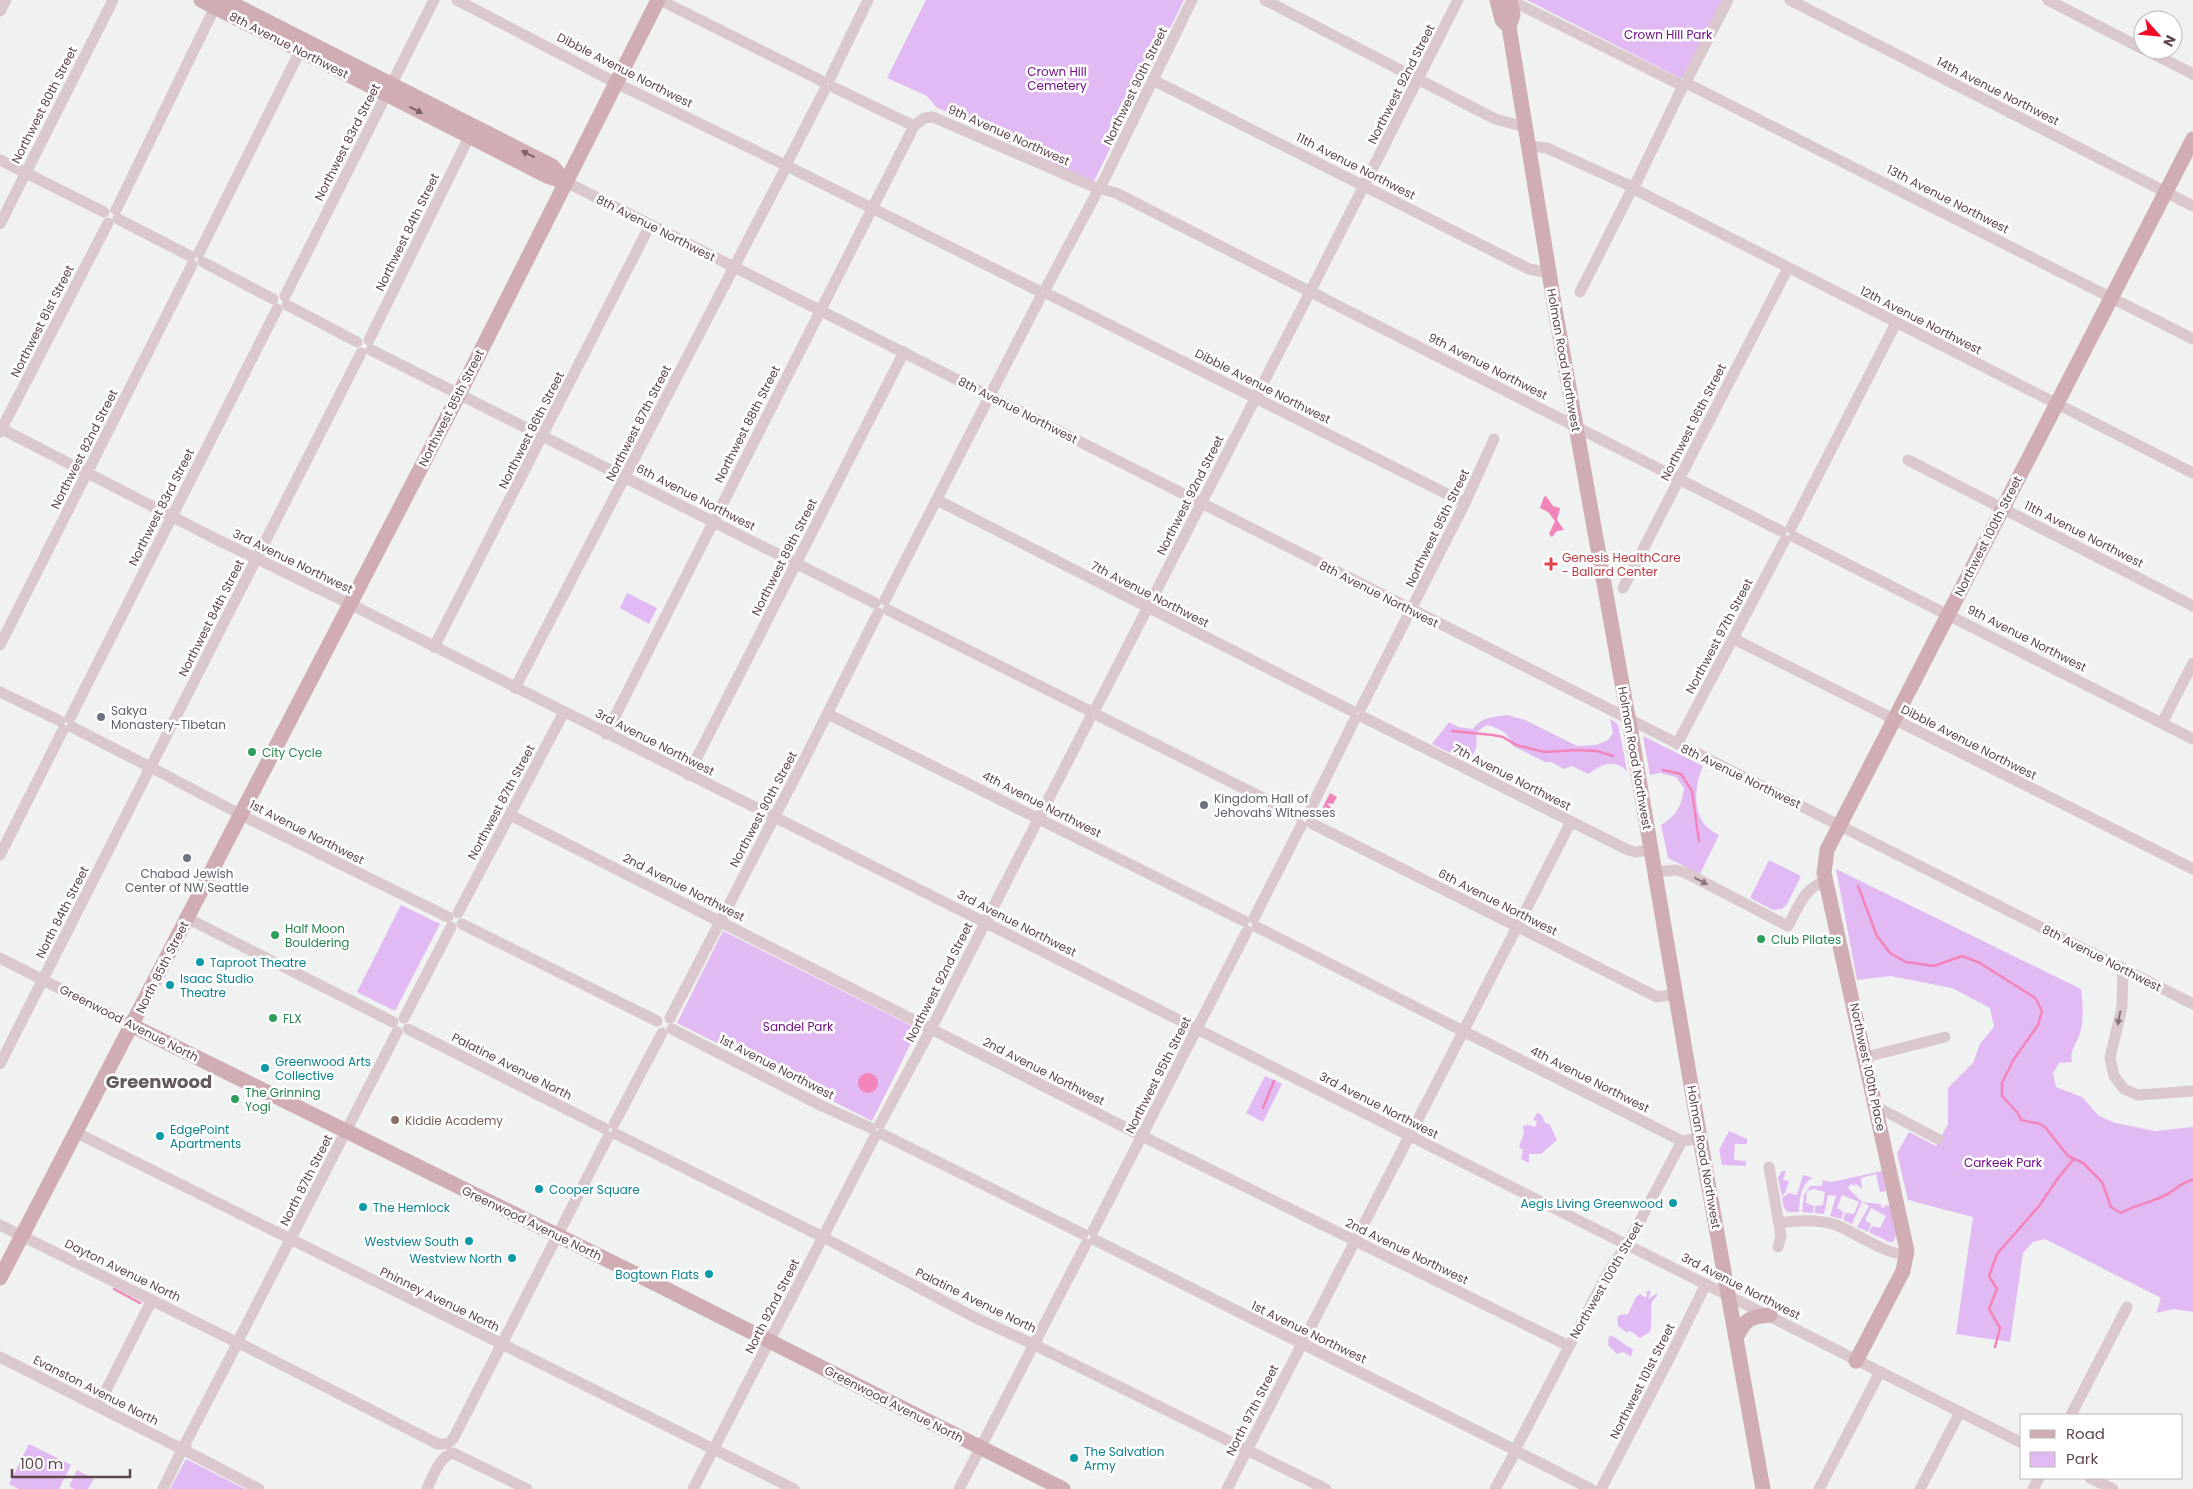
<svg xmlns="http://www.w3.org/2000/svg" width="2193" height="1489" font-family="Poppins,sans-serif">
	<rect width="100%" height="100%" fill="#eff2f0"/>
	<g fill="#e2baf3">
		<polygon points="926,0 1184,0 1093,183 936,107 927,96 887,78"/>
		<polygon points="1527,0 1723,0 1682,79"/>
		<polygon points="627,593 657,608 649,624 620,608"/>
		<path d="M1507,715L1525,720L1577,746L1596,745L1608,740L1613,733L1610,719L1618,724L1627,771C1613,758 1602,765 1588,774L1572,766L1564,769L1551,762H1545L1513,746C1509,733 1499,728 1487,725C1470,735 1479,734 1476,748C1474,753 1470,758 1468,762L1432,744L1449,722L1458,727L1473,729C1482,717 1493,717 1507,715Z"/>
		<path d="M1643,736L1703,766C1695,784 1692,811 1706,826C1710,830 1715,833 1719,835L1700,874L1668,858L1661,825C1676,816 1682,806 1684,788L1676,777L1660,773L1650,775Z"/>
		<polygon points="1769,860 1801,876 1787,904 1782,909 1773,910 1750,898"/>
		<path d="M1836,869L2081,989C2083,1004 2084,1018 2080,1033C2077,1044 2069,1050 2072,1062L2059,1063L2053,1073L2056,1087L2082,1097L2099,1116L2115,1123L2155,1131L2193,1127V1312L2174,1309L2156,1313L2161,1298L2045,1239L2033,1242L2023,1253L2010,1342L1956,1334L1973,1217L1908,1200L1897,1153L1909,1132L1936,1146L1948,1124V1088L1973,1063L1980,1044L1994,1027L1990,1008L1952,988L1890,976L1857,980Z"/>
		<polygon points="401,905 440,924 395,1011 357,992"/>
		<polygon points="723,931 918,1029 872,1121 677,1023"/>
		<polygon points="1265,1076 1282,1084 1263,1122 1246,1113"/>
		<polygon points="1538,1112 1543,1117 1544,1122 1550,1125 1557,1140 1541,1154 1529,1154 1529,1163 1521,1159 1523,1150 1519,1147 1524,1132 1523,1126 1527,1125 1535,1127 1537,1121 1533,1120"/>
		<polygon points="1729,1131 1747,1139 1747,1144 1735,1144 1734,1160 1746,1161 1746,1166 1722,1165 1719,1150"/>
		<polygon points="1782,1171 1786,1171 1783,1180 1789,1181 1785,1193 1782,1196 1778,1178"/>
		<polygon points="1882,1171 1886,1191 1880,1192 1876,1174 1861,1178 1862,1189 1856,1184 1854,1186 1851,1184 1848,1188 1862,1202 1881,1204 1881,1207 1884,1208 1885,1205 1890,1206 1896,1236 1893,1242 1889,1242 1869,1232 1872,1226 1880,1228 1886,1216 1871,1208 1865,1220 1871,1224 1868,1232 1857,1227 1869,1206 1862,1202 1852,1224 1843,1220 1845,1213 1854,1214 1859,1202 1842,1195 1837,1208 1844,1212 1841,1219 1830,1216 1836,1196 1828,1195 1824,1214 1815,1213 1815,1206 1823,1205 1825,1192 1814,1189 1807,1191 1806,1203 1814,1206 1813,1213 1802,1212 1804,1195 1810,1186 1822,1186 1823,1180 1831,1182"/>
		<path d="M1803,1175L1813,1178C1800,1184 1800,1200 1799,1212H1788L1784,1208L1782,1198L1789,1193L1797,1195Z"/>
		<path d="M1647,1291H1651L1648,1299L1656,1294L1658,1295C1656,1298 1653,1299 1652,1302C1650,1306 1653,1323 1650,1332L1640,1338L1631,1331L1626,1332L1618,1326L1617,1318L1620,1315L1628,1314L1636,1297L1640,1294L1646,1298Z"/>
		<path d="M1609,1335C1621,1339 1621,1344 1633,1349L1631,1357L1623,1352L1617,1354L1608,1345Z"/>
		<polygon points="29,1444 71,1465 59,1489 19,1489 9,1484"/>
		<polygon points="186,1459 245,1489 170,1489"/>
		<polygon points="77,1470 94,1479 88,1489 74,1489 69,1486"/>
	</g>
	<g fill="#f384b9">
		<polygon points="1546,496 1553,506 1560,508 1557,520 1564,530 1557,531 1552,537 1549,534 1555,521 1548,512 1540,508 1544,497"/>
		<polygon points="1330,793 1337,797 1333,804 1327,803 1331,808 1329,814 1323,815 1320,813"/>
		<circle cx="868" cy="1083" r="10"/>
	</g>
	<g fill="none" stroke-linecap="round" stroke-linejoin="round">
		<g stroke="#f384b9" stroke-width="2.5">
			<polyline points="1452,731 1493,735 1503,737 1516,745 1545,752 1576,750 1597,751 1613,756"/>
			<polyline points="1663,770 1681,774 1692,791 1699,841"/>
			<path d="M1858,886L1877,936L1890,953L1906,962L1934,966L1962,956L1980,963L2032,996L2036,999L2042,1011L2038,1025L2014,1059L2002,1083V1096L2017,1112L2021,1120L2040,1124L2045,1127L2068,1156L2083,1163L2102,1182L2111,1207L2121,1213C2138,1203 2159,1202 2175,1189C2181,1185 2186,1181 2193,1180"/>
			<polyline points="1263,1108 1274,1081"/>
			<polyline points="114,1289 140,1303"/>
			<polyline points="1995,1347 2000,1328 1989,1309 1997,1289 1989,1276 1997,1254 2039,1206 2058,1178 2073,1160"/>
		</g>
		<g stroke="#dac8cc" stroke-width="11">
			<polyline points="457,0 616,83 781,163"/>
			<polyline points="660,0 822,81"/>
			<polyline points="1265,0 1495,119 1525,127"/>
			<polyline points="1790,0 2193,206"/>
			<polyline points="2048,0 2143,49"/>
			<polyline points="1511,4 1518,4 1679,84"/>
			<polyline points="0,11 6,0"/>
			<polyline points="2146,50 2193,74"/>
			<polyline points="830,78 868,0"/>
			<polyline points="1688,78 1728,0"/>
			<polyline points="1153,80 1529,269 1549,273"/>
			<polyline points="1690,85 2193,339"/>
			<polyline points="833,87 914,126 924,118 933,117 1094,187"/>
			<polyline points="1529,146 1547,148 1628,185"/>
			<polyline points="0,160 104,212"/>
			<polyline points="788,161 825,89"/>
			<polyline points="791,168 1037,290"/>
			<polyline points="566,182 2193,1004"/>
			<polyline points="1636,183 1682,88"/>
			<polyline points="1102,184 1192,0"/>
			<polyline points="1105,190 1116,193 1305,289"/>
			<polyline points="1638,191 2193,473"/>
			<polyline points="116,210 215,7"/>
			<polyline points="118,219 190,256"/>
			<polyline points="0,224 113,0"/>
			<polyline points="199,253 300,51"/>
			<polyline points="203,262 273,299"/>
			<polyline points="1313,286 1458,0"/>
			<polyline points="1046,288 1096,194"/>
			<polyline points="1580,292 1630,193"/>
			<polyline points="1048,294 1465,503"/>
			<polyline points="1315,294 1781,531"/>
			<polyline points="285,296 434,0"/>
			<polyline points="287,305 357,342"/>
			<polyline points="369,340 469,137"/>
			<polyline points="371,350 875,603"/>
			<polyline points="0,428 214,538 350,604 2022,1443"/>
			<polyline points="0,432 108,223"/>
			<polyline points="1908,460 2193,606"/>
			<polyline points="937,500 1352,711"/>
			<polyline points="1791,528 1896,323"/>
			<polyline points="1794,537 2193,739"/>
			<polyline points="1623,588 1788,268"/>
			<polyline points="885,600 1040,298"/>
			<polyline points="888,610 1088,710"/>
			<polyline points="1734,639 2193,869"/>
			<polyline points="0,645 192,265"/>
			<polyline points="434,647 650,225"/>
			<polyline points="515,688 784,171"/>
			<polyline points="0,692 60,721"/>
			<polyline points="1096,708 1308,296"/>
			<polyline points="1361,708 1465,503 1494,439"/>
			<polyline points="828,714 1244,921"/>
			<polyline points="1099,716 1299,816"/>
			<polyline points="1363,717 1628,850 1636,852 1651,850"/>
			<polyline points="70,718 277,309"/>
			<polyline points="2162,723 2193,663"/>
			<polyline points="72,727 146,765"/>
			<polyline points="606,734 914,126"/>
			<polyline points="1677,744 1785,540"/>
			<polyline points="153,762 361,353"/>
			<polyline points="156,770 251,820 448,917"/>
			<polyline points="688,775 904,352"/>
			<polyline points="1308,814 1355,719"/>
			<polyline points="510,815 1142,1136 1569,1346"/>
			<polyline points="1311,823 1657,997 1676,994"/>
			<polyline points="0,855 63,730"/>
			<path d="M1655,872L1676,870L1686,873L1788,926C1798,908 1804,887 1826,881"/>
			<polyline points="458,913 564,712"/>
			<polyline points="187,918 393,1022"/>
			<polyline points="1254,918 1301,826"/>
			<polyline points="462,924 657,1021"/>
			<polyline points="1257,927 1459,1029"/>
			<polyline points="0,958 131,1025"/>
			<polyline points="2123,970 2122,1007 2110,1058 2114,1076 2124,1089 2138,1095 2193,1091"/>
			<polyline points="404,1018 451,927"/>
			<polyline points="670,1018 801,766 878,613"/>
			<polyline points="1466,1026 1571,822"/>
			<polyline points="408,1029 604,1128"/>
			<polyline points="672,1029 822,1106 871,1128"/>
			<polyline points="1469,1034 1682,1141 1700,1138"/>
			<polyline points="1866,1057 1945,1037"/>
			<polyline points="0,1064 148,772"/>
			<polyline points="1877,1107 1938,1139"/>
			<polyline points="614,1124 662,1033"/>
			<polyline points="880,1124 931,1029 1090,718"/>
			<polyline points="75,1132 794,1489"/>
			<polyline points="616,1134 823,1237 974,1317 1035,1345 1326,1489"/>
			<polyline points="882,1134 1083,1234"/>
			<polyline points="1769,1167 1781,1236 1778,1247"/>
			<path d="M1779,1223C1798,1220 1818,1219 1836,1225C1857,1233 1887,1256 1907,1254"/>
			<polyline points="0,1225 234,1341"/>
			<polyline points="1093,1231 1247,931"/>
			<polyline points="1095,1240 1511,1448"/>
			<polyline points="239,1339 397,1032"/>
			<polyline points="241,1344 438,1444 447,1444 453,1439 608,1137"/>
			<polyline points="0,1357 180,1448"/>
			<polyline points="98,1406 152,1300"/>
			<polyline points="2071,1415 2127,1307"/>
			<polyline points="184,1446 236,1346"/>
			<polyline points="1517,1446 1607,1274 1632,1236 1682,1141"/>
			<polyline points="186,1451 259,1489"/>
			<polyline points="1520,1453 1591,1489"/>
			<polyline points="2090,1478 2113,1489"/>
			<polyline points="163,1489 181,1452 180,1447 186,1447"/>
			<path d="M427,1489C433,1476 439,1457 453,1453L527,1489"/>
			<polyline points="693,1489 875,1136"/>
			<polyline points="959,1489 1086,1244"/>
			<polyline points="1227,1489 1461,1036"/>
			<polyline points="1495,1489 1513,1456"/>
			<polyline points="1601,1489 1668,1361 1706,1284"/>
			<polyline points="1819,1489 1880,1372"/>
			<polyline points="1920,1489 1960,1412"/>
			<polyline points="2033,1489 2039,1478"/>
		</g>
		<g stroke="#d0adb3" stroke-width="15">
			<polyline points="201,0 547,176 566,182"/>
			<polyline points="225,0 552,166 565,181"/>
			<polyline points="1497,0 1502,20 1509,27 1555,309 1626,706"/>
			<polyline points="1509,27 1513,15 1510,0"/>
			<polyline points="1631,732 1700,1138 1763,1489"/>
			<polyline points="131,1025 652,1282 1063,1489"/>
			<polyline points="0,1278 455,402 658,0"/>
			<path d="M1736,1338C1746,1319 1748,1317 1770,1315"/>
			<polyline points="1856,1361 1903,1271 1907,1251 1824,873 1827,850 2193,139"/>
		</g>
		<polyline stroke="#d0adb3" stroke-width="15" points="1626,706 1631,732"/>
	</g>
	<defs><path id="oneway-solid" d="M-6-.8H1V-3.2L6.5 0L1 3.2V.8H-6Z" transform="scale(1.25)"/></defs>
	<g fill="#7a6065">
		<use href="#oneway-solid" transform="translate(416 110) rotate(27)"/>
		<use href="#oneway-solid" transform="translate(528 154) rotate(-153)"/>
	</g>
	<g fill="#897478">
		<use href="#oneway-solid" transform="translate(1701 881) rotate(27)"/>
		<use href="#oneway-solid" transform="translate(2119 1018) rotate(101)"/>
	</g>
	<path fill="#e0444e" stroke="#fff" stroke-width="2" d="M1548.5 556.5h5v5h5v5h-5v5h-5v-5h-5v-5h5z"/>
	<g fill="#6b7280" stroke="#fff" stroke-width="2">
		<circle cx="101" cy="717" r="5"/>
		<circle cx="1204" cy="805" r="5"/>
		<circle cx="187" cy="858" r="5"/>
	</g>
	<g fill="#2e9e5b" stroke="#fff" stroke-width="2">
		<circle cx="252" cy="752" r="5"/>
		<circle cx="275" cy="935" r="5"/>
		<circle cx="1761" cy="939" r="5"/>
		<circle cx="273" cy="1018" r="5"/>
		<circle cx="235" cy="1099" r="5"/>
	</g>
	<g fill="#0f9aa8" stroke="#fff" stroke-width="2">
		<circle cx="200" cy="962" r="5"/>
		<circle cx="170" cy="985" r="5"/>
		<circle cx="265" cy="1068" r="5"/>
		<circle cx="160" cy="1136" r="5"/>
		<circle cx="539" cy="1189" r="5"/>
		<circle cx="1673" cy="1203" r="5"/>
		<circle cx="363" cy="1207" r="5"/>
		<circle cx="469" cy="1241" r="5"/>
		<circle cx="512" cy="1258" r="5"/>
		<circle cx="709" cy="1274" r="5"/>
		<circle cx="1074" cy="1458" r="5"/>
	</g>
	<circle fill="#8d6e63" stroke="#fff" stroke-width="2" cx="395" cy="1120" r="5"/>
	<g text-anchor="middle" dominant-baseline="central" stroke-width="5" stroke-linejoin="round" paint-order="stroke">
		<g font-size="12" fill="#701086" stroke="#fff">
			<text x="1668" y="34">Crown Hill Park</text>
			<text x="1057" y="71">Crown Hill<tspan x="1057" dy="14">Cemetery</tspan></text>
			<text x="798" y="1026">Sandel Park</text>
			<text x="2003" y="1162">Carkeek Park</text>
		</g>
		<g font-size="12" fill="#5e464b" stroke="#fff">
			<text transform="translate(289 45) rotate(27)">8th Avenue Northwest</text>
			<text transform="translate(625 70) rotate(27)">Dibble Avenue Northwest</text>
			<text transform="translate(1401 84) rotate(-63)">Northwest 92nd Street</text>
			<text transform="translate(1135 86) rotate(-64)">Northwest 90th Street</text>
			<text transform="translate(1998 91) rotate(27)">14th Avenue Northwest</text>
			<text transform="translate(44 105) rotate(-63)">Northwest 80th Street</text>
			<text transform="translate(1009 135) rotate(24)">9th Avenue Northwest</text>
			<text transform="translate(347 142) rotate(-63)">Northwest 83rd Street</text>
			<text transform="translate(1356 166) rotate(27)">11th Avenue Northwest</text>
			<text transform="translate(1948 199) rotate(27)">13th Avenue Northwest</text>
			<text transform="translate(656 228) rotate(27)">8th Avenue Northwest</text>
			<text transform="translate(407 232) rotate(-64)">Northwest 84th Street</text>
			<text transform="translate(1921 320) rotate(27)">12th Avenue Northwest</text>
			<text transform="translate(42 321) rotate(-63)">Northwest 81st Street</text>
			<text transform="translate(1564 360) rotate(80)">Holman Road Northwest</text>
			<text transform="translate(1488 366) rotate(27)">9th Avenue Northwest</text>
			<text transform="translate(1263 386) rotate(27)">Dibble Avenue Northwest</text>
			<text transform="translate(451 408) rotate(-63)">Northwest 85th Street</text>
			<text transform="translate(1018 410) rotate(27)">8th Avenue Northwest</text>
			<text transform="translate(1693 422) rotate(-63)">Northwest 96th Street</text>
			<text transform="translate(638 423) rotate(-63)">Northwest 87th Street</text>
			<text transform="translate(747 424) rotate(-63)">Northwest 88th Street</text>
			<text transform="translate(531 430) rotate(-63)">Northwest 86th Street</text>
			<text transform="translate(84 449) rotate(-63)">Northwest 82nd Street</text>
			<text transform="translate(1190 495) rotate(-63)">Northwest 92nd Street</text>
			<text transform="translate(696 497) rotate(27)">6th Avenue Northwest</text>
			<text transform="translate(161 507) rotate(-63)">Northwest 83rd Street</text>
			<text transform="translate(1437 528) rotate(-64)">Northwest 95th Street</text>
			<text transform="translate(2084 534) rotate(27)">11th Avenue Northwest</text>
			<text transform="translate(1988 536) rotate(-63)">Northwest 100th Street</text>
			<text transform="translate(784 557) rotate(-63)">Northwest 89th Street</text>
			<text transform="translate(293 561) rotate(26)">3rd Avenue Northwest</text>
			<text transform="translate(1150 594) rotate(27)">7th Avenue Northwest</text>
			<text transform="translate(1379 594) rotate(27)">8th Avenue Northwest</text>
			<text transform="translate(211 618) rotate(-63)">Northwest 84th Street</text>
			<text transform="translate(1719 636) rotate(-62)">Northwest 97th Street</text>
			<text transform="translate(2027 638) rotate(27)">9th Avenue Northwest</text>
			<text transform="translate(655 742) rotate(27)">3rd Avenue Northwest</text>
			<text transform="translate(1969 742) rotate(27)">Dibble Avenue Northwest</text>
			<text transform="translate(1635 758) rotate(80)">Holman Road Northwest</text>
			<text transform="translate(1741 776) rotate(26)">8th Avenue Northwest</text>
			<text transform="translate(1512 777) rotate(27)">7th Avenue Northwest</text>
			<text transform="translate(501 802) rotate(-62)">Northwest 87th Street</text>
			<text transform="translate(1042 804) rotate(27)">4th Avenue Northwest</text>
			<text transform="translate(763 809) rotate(-62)">Northwest 90th Street</text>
			<text transform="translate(307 832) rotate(27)">1st Avenue Northwest</text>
			<text transform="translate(684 887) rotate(27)">2nd Avenue Northwest</text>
			<text transform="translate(1498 902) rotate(27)">6th Avenue Northwest</text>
			<text transform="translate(62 912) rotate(-63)">North 84th Street</text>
			<text transform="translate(1017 923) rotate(27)">3rd Avenue Northwest</text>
			<text transform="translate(2102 958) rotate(27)">8th Avenue Northwest</text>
			<text transform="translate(162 967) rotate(-63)">North 85th Street</text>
			<text transform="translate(939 982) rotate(-63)">Northwest 92nd Street</text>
			<text transform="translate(129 1023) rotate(27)">Greenwood Avenue North</text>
			<text transform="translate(512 1066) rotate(27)">Palatine Avenue North</text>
			<text transform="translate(777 1067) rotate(27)">1st Avenue Northwest</text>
			<text transform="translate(1868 1067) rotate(78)">Northwest 100th Place</text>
			<text transform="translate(1044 1071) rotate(27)">2nd Avenue Northwest</text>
			<text transform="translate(1158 1075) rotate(-63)">Northwest 95th Street</text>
			<text transform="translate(1590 1079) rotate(27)">4th Avenue Northwest</text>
			<text transform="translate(1379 1105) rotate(27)">3rd Avenue Northwest</text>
			<text transform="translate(1704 1157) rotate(80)">Holman Road Northwest</text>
			<text transform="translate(306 1180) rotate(-63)">North 87th Street</text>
			<text transform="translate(532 1223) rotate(26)">Greenwood Avenue North</text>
			<text transform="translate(1407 1251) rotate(26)">2nd Avenue Northwest</text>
			<text transform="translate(123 1270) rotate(26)">Dayton Avenue North</text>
			<text transform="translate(1606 1280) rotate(-60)">Northwest 100th Street</text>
			<text transform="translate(1741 1286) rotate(27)">3rd Avenue Northwest</text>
			<text transform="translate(440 1299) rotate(26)">Phinney Avenue North</text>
			<text transform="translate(976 1300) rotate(26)">Palatine Avenue North</text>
			<text transform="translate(772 1306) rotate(-63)">North 92nd Street</text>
			<text transform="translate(1309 1332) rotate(26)">1st Avenue Northwest</text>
			<text transform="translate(1642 1381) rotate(-63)">Northwest 101st Street</text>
			<text transform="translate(96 1390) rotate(27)">Evanston Avenue North</text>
			<text transform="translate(894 1404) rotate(27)">Greenwood Avenue North</text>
			<text transform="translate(1252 1410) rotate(-63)">North 97th Street</text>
		</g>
		<g font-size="12" fill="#be3a42" stroke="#fff" text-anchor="start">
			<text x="1562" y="557">Genesis HealthCare<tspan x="1562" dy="14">- Ballard Center</tspan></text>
		</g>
		<g font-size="12" fill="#5b616d" stroke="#fff" text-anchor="start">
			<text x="111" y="710">Sakya<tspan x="111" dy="14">Monastery-Tibetan</tspan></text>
			<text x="1214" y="798">Kingdom Hall of<tspan x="1214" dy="14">Jehovahs Witnesses</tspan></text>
			<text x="187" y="873" text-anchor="middle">Chabad Jewish<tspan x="187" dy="14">Center of NW Seattle</tspan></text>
		</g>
		<g font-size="12" fill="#27864d" stroke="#fff" text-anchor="start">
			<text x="262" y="752">City Cycle</text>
			<text x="285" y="928">Half Moon<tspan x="285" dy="14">Bouldering</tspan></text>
			<text x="1771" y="939">Club Pilates</text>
			<text x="283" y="1018">FLX</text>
			<text x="245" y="1092">The Grinning<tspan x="245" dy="14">Yogi</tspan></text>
		</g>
		<g font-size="12" fill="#0d838f" stroke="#fff" text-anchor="start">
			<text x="210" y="962">Taproot Theatre</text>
			<text x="180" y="978">Isaac Studio<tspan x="180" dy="14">Theatre</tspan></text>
			<text x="275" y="1061">Greenwood Arts<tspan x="275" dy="14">Collective</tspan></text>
			<text x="170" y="1129">EdgePoint<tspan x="170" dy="14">Apartments</tspan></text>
			<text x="549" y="1189">Cooper Square</text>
			<text x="1663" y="1203" text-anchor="end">Aegis Living Greenwood</text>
			<text x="373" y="1207">The Hemlock</text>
			<text x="459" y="1241" text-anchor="end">Westview South</text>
			<text x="502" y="1258" text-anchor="end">Westview North</text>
			<text x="699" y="1274" text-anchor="end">Bogtown Flats</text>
			<text x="1084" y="1451">The Salvation<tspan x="1084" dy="14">Army</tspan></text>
		</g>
		<g font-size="12" fill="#785e54" stroke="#fff" text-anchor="start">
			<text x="405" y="1120">Kiddie Academy</text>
		</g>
		<g font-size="18" font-weight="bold" fill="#655b5c" stroke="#fff">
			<text x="159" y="1081">Greenwood</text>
		</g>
	</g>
	<rect x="2020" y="1414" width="162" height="65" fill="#ffffff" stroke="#bfb5b7"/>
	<rect x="2030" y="1430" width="25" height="8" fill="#d0adb3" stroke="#bfb5b7"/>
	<text x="2066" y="1439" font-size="15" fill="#5e464b">Road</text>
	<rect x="2030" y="1452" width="25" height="15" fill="#e2baf3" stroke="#bfb5b7"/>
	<text x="2066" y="1464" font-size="15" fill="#5e464b">Park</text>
	<g transform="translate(2158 35) rotate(117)"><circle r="24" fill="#ffffff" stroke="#bfb5b7"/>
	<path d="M0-4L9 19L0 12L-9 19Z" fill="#f10a26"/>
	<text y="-8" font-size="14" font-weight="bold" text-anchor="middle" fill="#5e464b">N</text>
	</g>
	<path d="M12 1469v8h118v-8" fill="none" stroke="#5e464b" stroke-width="2.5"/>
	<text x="20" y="1469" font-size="15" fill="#5e464b" stroke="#ffffff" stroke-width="4" paint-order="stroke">100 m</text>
</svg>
